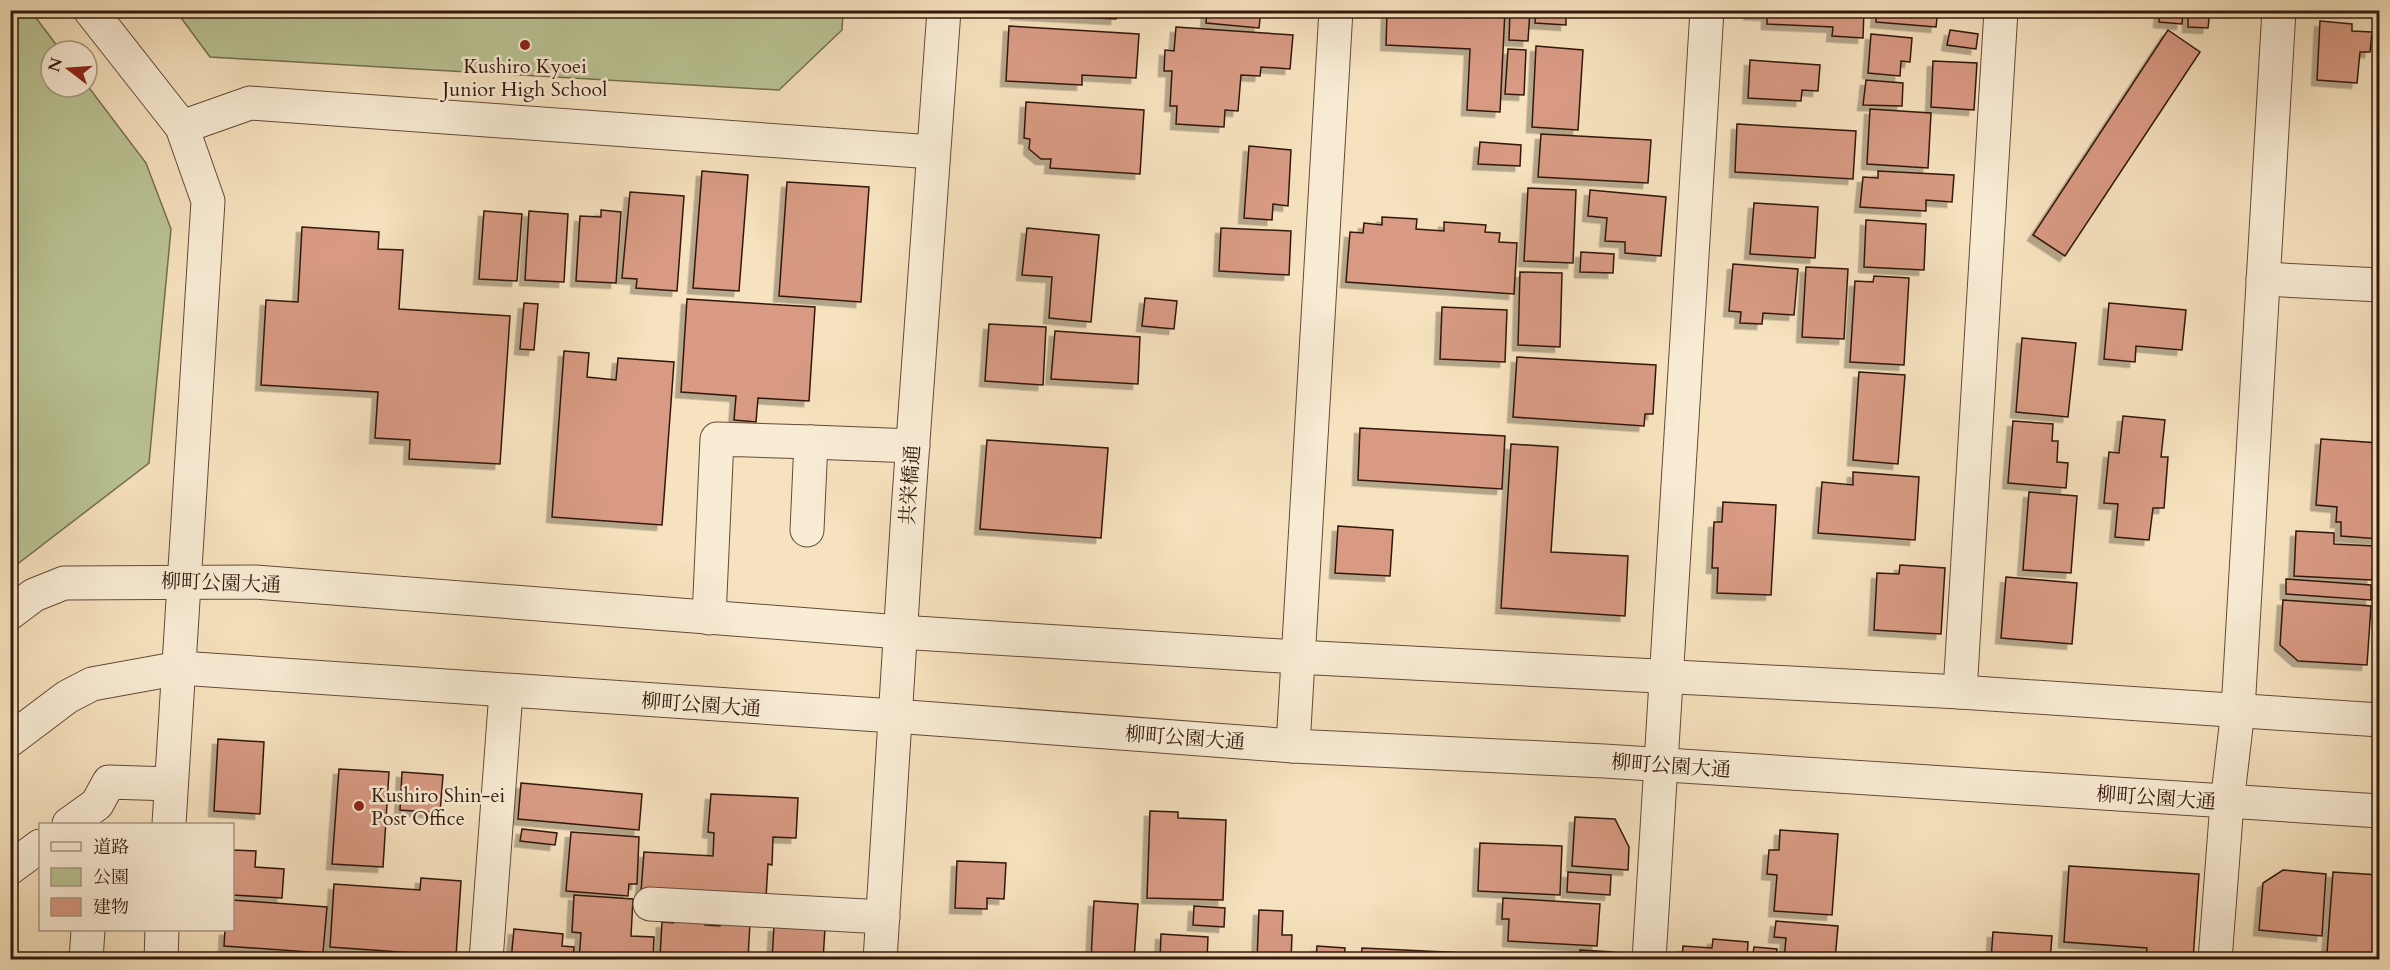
<svg xmlns="http://www.w3.org/2000/svg" width="2390" height="970" font-family="Cardo,'Noto Serif JP',serif">
	<defs>
		<filter id="shadow"><feDropShadow dx="-5.5" dy="5.5" stdDeviation="0" flood-color="#0004"/></filter>
	</defs>
	<rect width="100%" height="100%" fill="#f6e2be"/>
	<filter id="stains"><feTurbulence type="fractalNoise" baseFrequency=".00333" numOctaves="4"/><feColorMatrix values="0 0 0 0 .2 0 0 0 0 .09 0 0 0 0 .02 0 0 0 .5 -.17"/></filter>
	<radialGradient id="worn" r=".72"><stop offset=".6" stop-color="#630" stop-opacity="0"/><stop offset="1" stop-color="#630" stop-opacity=".3"/></radialGradient>
	<g fill="#bac494" stroke="#766e50" stroke-width="1.5">
		<polygon points="30,10 61,51 51,51 51,87 87,85 146,163 171,229 149,463 11,569 10,11"/>
		<polygon points="176,11 843,11 842,30 779,90 210,57"/>
	</g>
	<g fill="#d89a83" stroke="#33180b" stroke-width="1.5" filter="url(#shadow)">
		<polygon points="1016,10 1117,10 1116,19 1016,14"/>
		<polygon points="1207,10 1261,10 1259,28 1206,23"/>
		<polygon points="1471,10 1505,10 1500,112 1467,110 1470,49 1386,45 1387,13 1471,18"/>
		<polygon points="1510,10 1530,10 1528,41 1509,40"/>
		<polygon points="1536,10 1566,10 1566,25 1535,23"/>
		<polygon points="1749,10 1864,10 1863,38 1832,36 1833,27 1767,24 1767,15 1749,14"/>
		<polygon points="1877,10 1938,10 1936,27 1876,22"/>
		<polygon points="2160,10 2183,10 2182,24 2159,22"/>
		<polygon points="2188,10 2210,10 2208,28 2188,27"/>
		<polygon points="2320,21 2352,24 2352,31 2372,32 2370,52 2360,52 2357,83 2317,80"/>
		<polygon points="1009,26 1139,34 1136,78 1082,75 1082,85 1006,81"/>
		<polygon points="1176,27 1293,35 1290,69 1261,67 1260,76 1241,75 1238,111 1225,110 1224,127 1176,124 1177,106 1170,106 1172,71 1164,71 1165,50 1174,51"/>
		<polygon points="1950,30 1978,34 1976,49 1947,45"/>
		<polygon points="2168,30 2200,52 2065,256 2033,235"/>
		<polygon points="1871,34 1912,38 1910,62 1901,61 1900,76 1868,73"/>
		<polygon points="1536,46 1583,50 1578,130 1532,127"/>
		<polygon points="1508,49 1526,50 1524,95 1505,94"/>
		<polygon points="1750,60 1820,65 1818,91 1802,90 1801,101 1748,98"/>
		<polygon points="1933,61 1977,63 1974,110 1931,107"/>
		<polygon points="1866,80 1903,83 1902,106 1863,105"/>
		<polygon points="1026,102 1144,110 1140,174 1050,168 1051,159 1041,159 1029,149 1030,139 1024,138"/>
		<polygon points="1870,109 1931,113 1928,168 1867,164"/>
		<polygon points="1737,124 1856,131 1853,179 1735,172"/>
		<polygon points="1541,134 1651,140 1648,183 1538,177"/>
		<polygon points="1480,142 1521,145 1520,166 1478,164"/>
		<polygon points="1249,146 1291,150 1288,206 1273,204 1272,220 1244,218"/>
		<polygon points="702,171 748,175 739,291 693,288"/>
		<polygon points="1878,171 1954,175 1952,202 1926,200 1926,211 1860,207 1863,177 1878,178"/>
		<polygon points="787,182 869,187 861,302 779,296"/>
		<polygon points="1528,188 1576,190 1573,263 1524,261"/>
		<polygon points="1590,190 1666,197 1661,256 1625,253 1625,242 1605,241 1607,218 1588,216"/>
		<polygon points="630,192 684,196 677,291 636,288 637,279 622,278"/>
		<polygon points="1754,203 1818,207 1815,258 1750,254"/>
		<polygon points="601,210 621,212 616,283 576,281 580,216 601,217"/>
		<polygon points="484,211 522,214 517,281 479,279"/>
		<polygon points="529,211 568,214 564,282 525,280"/>
		<polygon points="1382,217 1417,219 1416,229 1444,231 1444,222 1486,225 1485,232 1500,233 1499,242 1517,243 1514,294 1346,282 1350,232 1363,233 1364,223 1382,225"/>
		<polygon points="1866,220 1926,224 1924,270 1864,267"/>
		<polygon points="302,227 379,232 378,249 403,250 399,309 510,316 500,464 409,459 410,440 375,438 378,392 261,385 266,300 298,302"/>
		<polygon points="1027,228 1099,235 1091,322 1049,318 1052,277 1022,275"/>
		<polygon points="1221,228 1291,231 1289,275 1219,271"/>
		<polygon points="1581,252 1614,254 1613,273 1580,272"/>
		<polygon points="1733,264 1798,269 1794,315 1763,313 1762,324 1740,323 1741,312 1729,311"/>
		<polygon points="1806,267 1848,269 1844,339 1802,337"/>
		<polygon points="1520,272 1562,273 1560,347 1518,345"/>
		<polygon points="1874,276 1909,278 1904,365 1850,362 1855,281 1873,282"/>
		<polygon points="1145,298 1177,301 1174,329 1142,326"/>
		<polygon points="687,299 815,307 809,401 758,398 756,422 734,420 736,396 681,392"/>
		<polygon points="524,303 538,304 534,350 520,349"/>
		<polygon points="2109,303 2186,310 2182,350 2136,346 2135,362 2104,359"/>
		<polygon points="1442,307 1507,310 1505,362 1440,359"/>
		<polygon points="989,324 1046,327 1043,385 985,381"/>
		<polygon points="1055,331 1140,337 1138,384 1051,379"/>
		<polygon points="2022,338 2076,343 2068,417 2016,412"/>
		<polygon points="564,351 589,353 587,377 616,380 618,358 674,362 662,525 552,517"/>
		<polygon points="1517,357 1656,365 1653,414 1645,414 1644,426 1513,417"/>
		<polygon points="1859,372 1905,375 1898,464 1853,460"/>
		<polygon points="2123,416 2165,420 2161,457 2168,457 2164,508 2153,508 2149,540 2115,537 2118,504 2104,503 2109,452 2119,453"/>
		<polygon points="2013,421 2053,424 2052,441 2058,441 2057,462 2068,463 2066,488 2008,483"/>
		<polygon points="1360,428 1505,436 1502,489 1358,480"/>
		<polygon points="2321,439 2380,443 2380,539 2341,536 2341,522 2336,522 2337,507 2316,505"/>
		<polygon points="987,440 1108,448 1101,538 980,529"/>
		<polygon points="1511,444 1558,447 1551,552 1628,556 1625,616 1501,608"/>
		<polygon points="1853,472 1919,477 1915,540 1818,533 1822,482 1853,485"/>
		<polygon points="2029,492 2077,496 2071,573 2023,570"/>
		<polygon points="1723,502 1776,505 1771,595 1717,593 1718,568 1712,568 1714,522 1722,522"/>
		<polygon points="1338,526 1393,530 1390,576 1335,573"/>
		<polygon points="2296,531 2334,533 2334,544 2374,546 2372,580 2294,576"/>
		<polygon points="1900,565 1945,568 1941,634 1874,630 1877,573 1899,574"/>
		<polygon points="2006,577 2077,583 2072,644 2001,638"/>
		<polygon points="2286,579 2371,585 2371,600 2286,594"/>
		<polygon points="2283,600 2371,606 2367,665 2298,661 2280,645"/>
		<polygon points="218,739 264,742 260,814 214,811"/>
		<polygon points="339,769 389,772 383,867 332,864"/>
		<polygon points="402,772 443,775 440,813 400,810"/>
		<polygon points="521,783 642,794 639,830 518,819"/>
		<polygon points="711,794 798,798 796,838 773,837 772,865 768,864 766,898 641,892 644,852 713,856 714,833 708,832"/>
		<polygon points="1150,811 1178,812 1178,818 1226,820 1223,900 1147,898"/>
		<polygon points="1575,817 1615,819 1629,847 1628,870 1572,866"/>
		<polygon points="522,829 557,833 555,845 520,841"/>
		<polygon points="1780,830 1838,834 1832,915 1774,911 1777,875 1767,874 1769,850 1779,850"/>
		<polygon points="571,832 639,837 637,884 629,884 628,896 566,891"/>
		<polygon points="1480,843 1562,846 1560,895 1478,891"/>
		<polygon points="232,850 256,851 255,867 284,869 282,898 232,895"/>
		<polygon points="957,861 1006,863 1004,899 987,898 987,909 955,908"/>
		<polygon points="2069,866 2199,874 2193,960 2146,959 2147,948 2064,942"/>
		<polygon points="2283,870 2326,874 2322,936 2259,930 2263,883"/>
		<polygon points="1568,872 1611,875 1610,895 1567,892"/>
		<polygon points="2333,872 2380,875 2380,960 2345,960 2345,954 2327,953"/>
		<polygon points="421,878 461,881 456,956 330,947 334,884 420,890"/>
		<polygon points="574,895 633,899 631,936 654,937 653,960 579,960 581,933 572,932"/>
		<polygon points="1503,898 1600,904 1597,946 1508,941 1509,919 1502,919"/>
		<polygon points="232,900 327,907 323,953 224,946 225,930 232,930"/>
		<polygon points="1094,901 1138,904 1134,960 1091,960"/>
		<polygon points="1194,906 1225,908 1224,927 1193,925"/>
		<polygon points="1259,910 1283,911 1282,935 1292,935 1291,960 1257,960"/>
		<polygon points="673,915 705,917 705,925 720,926 721,921 750,922 748,960 660,957 662,922 673,923"/>
		<polygon points="1776,921 1838,926 1835,960 1784,960 1786,938 1774,937"/>
		<polygon points="774,926 825,928 823,960 772,960"/>
		<polygon points="514,929 563,934 562,946 574,947 573,960 511,960"/>
		<polygon points="1993,932 2052,936 2050,960 1991,960"/>
		<polygon points="1161,934 1208,937 1207,960 1160,960"/>
		<polygon points="1713,939 1748,942 1747,960 1682,960 1683,946 1712,948"/>
		<polygon points="1317,946 1345,948 1344,960 1305,960 1316,958"/>
		<polygon points="1754,947 1777,949 1776,960 1752,960"/>
		<polygon points="1362,948 1466,953 1466,960 1361,960"/>
		<polygon points="1580,950 1614,952 1613,960 1579,960"/>
	</g>
	<g fill="none" stroke-linecap="round" stroke-linejoin="round">
		<defs>
			<g id="minor">
				<polyline points="90,10 182,127 208,201 169,824"/>
				<polyline points="182,127 250,103 933,152"/>
				<polyline points="2263,279 2380,285"/>
				<polyline points="811,442 913,446"/>
				<polyline points="10,613 34,595 64,583 255,582 900,632 1297,657 1960,692 2380,720"/>
				<polyline points="709,618 717,439 811,442 807,530"/>
				<polyline points="1960,692 2001,10"/>
				<polyline points="10,740 67,697 92,684 180,668 894,716 1293,746 1604,761 2380,811"/>
				<polyline points="1293,746 1336,10"/>
				<polyline points="69,824 97,804 109,782 171,784"/>
				<polyline points="10,868 40,846"/>
				<polyline points="650,904 883,917"/>
				<polyline points="86,960 88,930"/>
				<polyline points="161,960 162,930"/>
				<polyline points="486,960 506,692"/>
				<polyline points="880,960 908,511 944,10"/>
				<polyline points="1649,960 1707,10"/>
				<polyline points="2215,960 2227,803 2238,710 2279,10"/>
			</g>
		</defs>
		<use href="#minor" stroke="#644a38" stroke-width="35"/>
		<use href="#minor" stroke="#f9ecd5" stroke-width="33"/>
	</g>
	<g fill="#8f2418" stroke="#f9ecd5" stroke-width="2">
		<circle cx="525" cy="45" r="6"/>
		<circle cx="359" cy="806" r="6"/>
	</g>
	<g text-anchor="middle" dominant-baseline="central" stroke-width="5" stroke-linejoin="round" paint-order="stroke">
		<g font-size="20" fill="#33180b" stroke="#f9ecd5">
			<text x="525" y="66">Kushiro Kyoei<tspan x="525" dy="23">Junior High School</tspan></text>
			<text x="371" y="795" text-anchor="start">Kushiro Shin-ei<tspan x="371" dy="23">Post Office</tspan></text>
		</g>
		<g font-size="20" fill="#33180b" stroke="#f9ecd5">
			<text transform="translate(910 485) rotate(-86)">共栄橋通</text>
			<text transform="translate(221 583) rotate(2)">柳町公園大通</text>
			<text transform="translate(701 705) rotate(4)">柳町公園大通</text>
			<text transform="translate(1185 738) rotate(4)">柳町公園大通</text>
			<text transform="translate(1671 766) rotate(4)">柳町公園大通</text>
			<text transform="translate(2156 798) rotate(4)">柳町公園大通</text>
		</g>
	</g>
	<rect width="2390" height="970" fill="none" stroke="#f6e2be" stroke-width="36"/>
	<rect x="12" y="12" width="2366" height="946" fill="none" stroke="#33180b" stroke-width="3"/>
	<rect x="18" y="18" width="2354" height="934" fill="none" stroke="#33180b" stroke-width="1.5"/>
	<rect x="39" y="823" width="195" height="108" fill="#f9ecd5" stroke="#aa9784" stroke-width="1.5"/>
	<rect x="51" y="842" width="30" height="9" fill="#f9ecd5" stroke="#aa9784" stroke-width="1.5"/>
	<text x="93" y="853" font-size="18" fill="#33180b">道路</text>
	<rect x="51" y="868" width="30" height="18" fill="#bac494" stroke="#aa9784" stroke-width="1.5"/>
	<text x="93" y="883" font-size="18" fill="#33180b">公園</text>
	<rect x="51" y="898" width="30" height="18" fill="#d89a83" stroke="#aa9784" stroke-width="1.5"/>
	<text x="93" y="913" font-size="18" fill="#33180b">建物</text>
	<g transform="translate(69 69) rotate(287)"><circle r="28" fill="#f9ecd5" stroke="#aa9784" stroke-width="1.5"/>
	<path d="M0-4.5L10 22L0 15L-10 22Z" fill="#8f2418"/>
	<text y="-9" font-size="16" font-weight="bold" text-anchor="middle" fill="#33180b">N</text>
	</g>
	<rect width="100%" height="100%" filter="url(#stains)"/>
	<rect width="100%" height="100%" fill="url(#worn)"/>
</svg>
